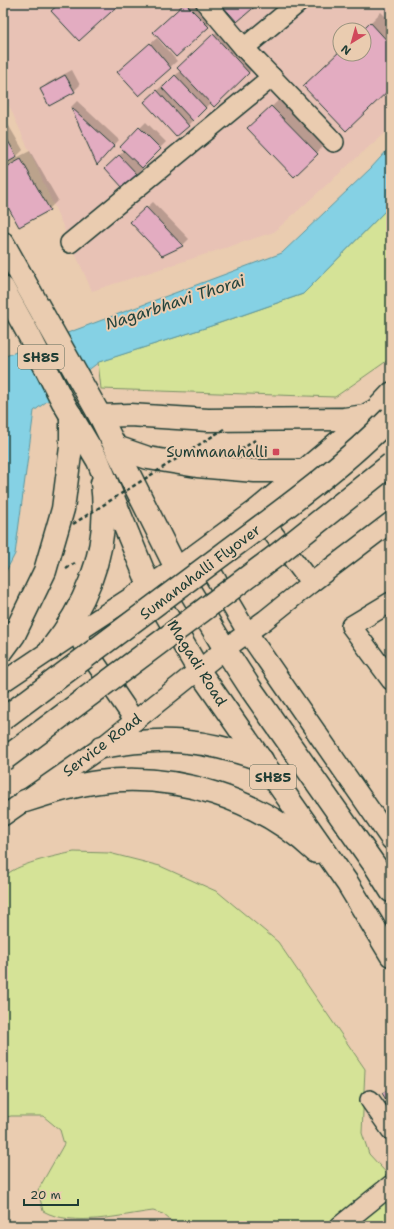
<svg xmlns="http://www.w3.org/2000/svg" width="394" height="1229" font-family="'Shantell Sans',sans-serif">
	<rect width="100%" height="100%" fill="#eaccb0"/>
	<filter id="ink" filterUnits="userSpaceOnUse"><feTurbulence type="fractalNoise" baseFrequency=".025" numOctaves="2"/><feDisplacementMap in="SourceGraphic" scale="8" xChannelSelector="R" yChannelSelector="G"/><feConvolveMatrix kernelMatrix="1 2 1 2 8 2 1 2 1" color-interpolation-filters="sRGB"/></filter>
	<g filter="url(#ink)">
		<path fill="#e8c2b5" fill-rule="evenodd" d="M3,3H391V127L274,232L92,291L3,92ZM340,30H364V54H340Z"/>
		<g fill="#d5e397" stroke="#7a9066">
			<polygon points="391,205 391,358 335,397 101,389 98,362 211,326 303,294"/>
			<path d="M74,852L109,853L160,866L218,892L278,942L365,1069L362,1133L369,1154L391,1178V1226H177L163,1214L153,1211C120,1215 74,1228 43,1211L38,1190L64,1144L60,1130L43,1116H11L3,1118V878C14,864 56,856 74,852Z"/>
		</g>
		<polygon fill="#85d1e4" stroke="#5c969e" points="391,146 391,205 303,294 211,326 99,362 34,411 15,554 3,577 3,357 282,253 371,168"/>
		<g fill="#0003">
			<polygon points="186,3 204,3 217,17 208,26 164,23"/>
			<polygon points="381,12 391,22 391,86 305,86 340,52 340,54 364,54 364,30 363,30"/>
			<polygon points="223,26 258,64 214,105 211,102 188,125 152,95 163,85 165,86 181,70 188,59"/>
			<polygon points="157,38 177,61 139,95 125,66"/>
			<polygon points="72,70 80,85 74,91 41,89 48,83"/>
			<polygon points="281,98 326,144 294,175 249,128"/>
			<polygon points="77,101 119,140 97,163 71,107"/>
			<polygon points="6,121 23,150 14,159 30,151 58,200 49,209 3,196 3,122"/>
			<polygon points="146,122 166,142 142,166 143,168 124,186 106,168 125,150 121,147"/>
			<polygon points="153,202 189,239 183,245 163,255 138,216"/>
		</g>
		<g fill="#e3acc1" stroke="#1f3d34">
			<polygon points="60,3 121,3 79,41 51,11"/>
			<polygon points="185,3 209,27 176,57 153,32"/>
			<polygon points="220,3 259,3 237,22"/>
			<polygon points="370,22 391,45 391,88 346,131 303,86 340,51 340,54 364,54 364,30 362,30"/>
			<polygon points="213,34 249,73 214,107 177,68"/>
			<polygon points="150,43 171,68 139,96 117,72"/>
			<polygon points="65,75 75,92 49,106 40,89"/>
			<polygon points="175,75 206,108 193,121 162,88"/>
			<polygon points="157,90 189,126 176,137 144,102"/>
			<polygon points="271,106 318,154 294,177 247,128"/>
			<polygon points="72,108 114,146 97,165 72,110"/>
			<polygon points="139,127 161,149 142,168 120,147"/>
			<polygon points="3,132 17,157 3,165"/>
			<polygon points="119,155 138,175 123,188 105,168"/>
			<polygon points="21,159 50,210 19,227 3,198 3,169"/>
			<polygon points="146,207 183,246 162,256 130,222"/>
			<polygon points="391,1088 391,1108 382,1093"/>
		</g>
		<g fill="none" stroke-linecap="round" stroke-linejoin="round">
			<defs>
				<g id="minor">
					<polyline points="206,3 244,48 334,142"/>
					<polyline points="244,48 298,3"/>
					<polyline points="70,243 272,77"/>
					<polyline points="256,511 311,583"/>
					<polyline points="200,552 247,632 391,840"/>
					<polyline points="391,602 351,626 391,680"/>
					<polyline points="82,643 135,721"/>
					<polyline points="3,682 76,633 176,568 255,510 372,412 391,392"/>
					<polyline points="3,816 102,747 225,649 265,620 311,583 391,522"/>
					<polyline points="370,1100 391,1130"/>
					<polyline points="340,1226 391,1185"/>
				</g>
				<g id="major">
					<polyline points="3,243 100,416 176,568 225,649 251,689 376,867 391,891"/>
					<polyline points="3,288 29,335 63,402 98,461 149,585 199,671 348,884 391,955"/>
					<polyline points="100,416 130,415 208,420 344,419 365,416 372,412"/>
					<polyline points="116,447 148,458 197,466 255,471 301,471"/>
					<path d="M51,649C89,601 110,545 102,483"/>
					<polyline points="3,650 14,635 45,571 63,509 71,447 71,415"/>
					<path d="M102,747C161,736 205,739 262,760"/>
					<path d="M25,801C49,793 74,785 99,782C175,772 260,799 316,852"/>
				</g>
			</defs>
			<use href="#minor" stroke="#1f3d34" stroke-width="22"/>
			<use href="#major" stroke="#1f3d34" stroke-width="25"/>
			<g stroke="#1f3d34" stroke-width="2.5" stroke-dasharray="4 3" stroke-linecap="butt">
				<polyline points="241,450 255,440"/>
				<polyline points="66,569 75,563"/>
			</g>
			<use href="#minor" stroke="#eaccb0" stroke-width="19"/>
			<use href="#major" stroke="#eaccb0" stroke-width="22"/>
			<defs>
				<g id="highway-bridge">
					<path d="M3,719C76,664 149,610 222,555C278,513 342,468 391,417"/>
					<polyline points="3,760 273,558 391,464"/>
				</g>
			</defs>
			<use href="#highway-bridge" stroke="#1f3d34" stroke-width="25" stroke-linecap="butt"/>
			<polyline stroke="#1f3d34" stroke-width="2.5" stroke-dasharray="4 3" stroke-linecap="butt" points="73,524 224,429"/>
			<use href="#highway-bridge" stroke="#eaccb0" stroke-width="22"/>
		</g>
	</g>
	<rect fill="#d1495b" stroke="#eaccb0" stroke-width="1.5" x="272" y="448" width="8" height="8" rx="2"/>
	<g text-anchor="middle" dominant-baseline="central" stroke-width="4" stroke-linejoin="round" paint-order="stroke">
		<g fill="#eaccb0" stroke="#5c6859" stroke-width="1">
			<rect x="18" y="345" width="46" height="24" rx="3"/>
			<rect x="250" y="765" width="46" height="24" rx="3"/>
		</g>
		<g font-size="14" font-weight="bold" fill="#1f3d34">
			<text x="41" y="357">SH85</text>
			<text x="273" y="777">SH85</text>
		</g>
		<g font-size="15" fill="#1f3d34" stroke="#eaccb0" text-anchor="end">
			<text x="268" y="452">Summanahalli</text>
		</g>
		<g font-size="15" fill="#1f3d34" stroke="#eaccb0">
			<text transform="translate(200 572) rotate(-37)">Sumanahalli Flyover</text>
			<text transform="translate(197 663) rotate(58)">Magadi Road</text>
			<text transform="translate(102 745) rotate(-37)">Service Road</text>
		</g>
		<g font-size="16" font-style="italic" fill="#24443d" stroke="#eaccb0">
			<text transform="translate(175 302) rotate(-18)">Nagarbhavi Thorai</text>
		</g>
	</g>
	<rect width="394" height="1229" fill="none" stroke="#eaccb0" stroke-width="16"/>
	<rect x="8" y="8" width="378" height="1213" fill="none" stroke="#1f3d34" stroke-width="1.5" filter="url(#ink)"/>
	<g transform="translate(352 42) rotate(217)"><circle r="19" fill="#eaccb0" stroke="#99937e"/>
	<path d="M0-3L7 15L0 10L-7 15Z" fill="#d1495b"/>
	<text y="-6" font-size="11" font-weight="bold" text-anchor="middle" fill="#1f3d34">N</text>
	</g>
	<path d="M24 1199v6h54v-6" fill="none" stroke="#1f3d34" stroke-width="2"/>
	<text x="30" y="1199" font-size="12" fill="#1f3d34" stroke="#eaccb0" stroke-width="3" paint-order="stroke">20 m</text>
</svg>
